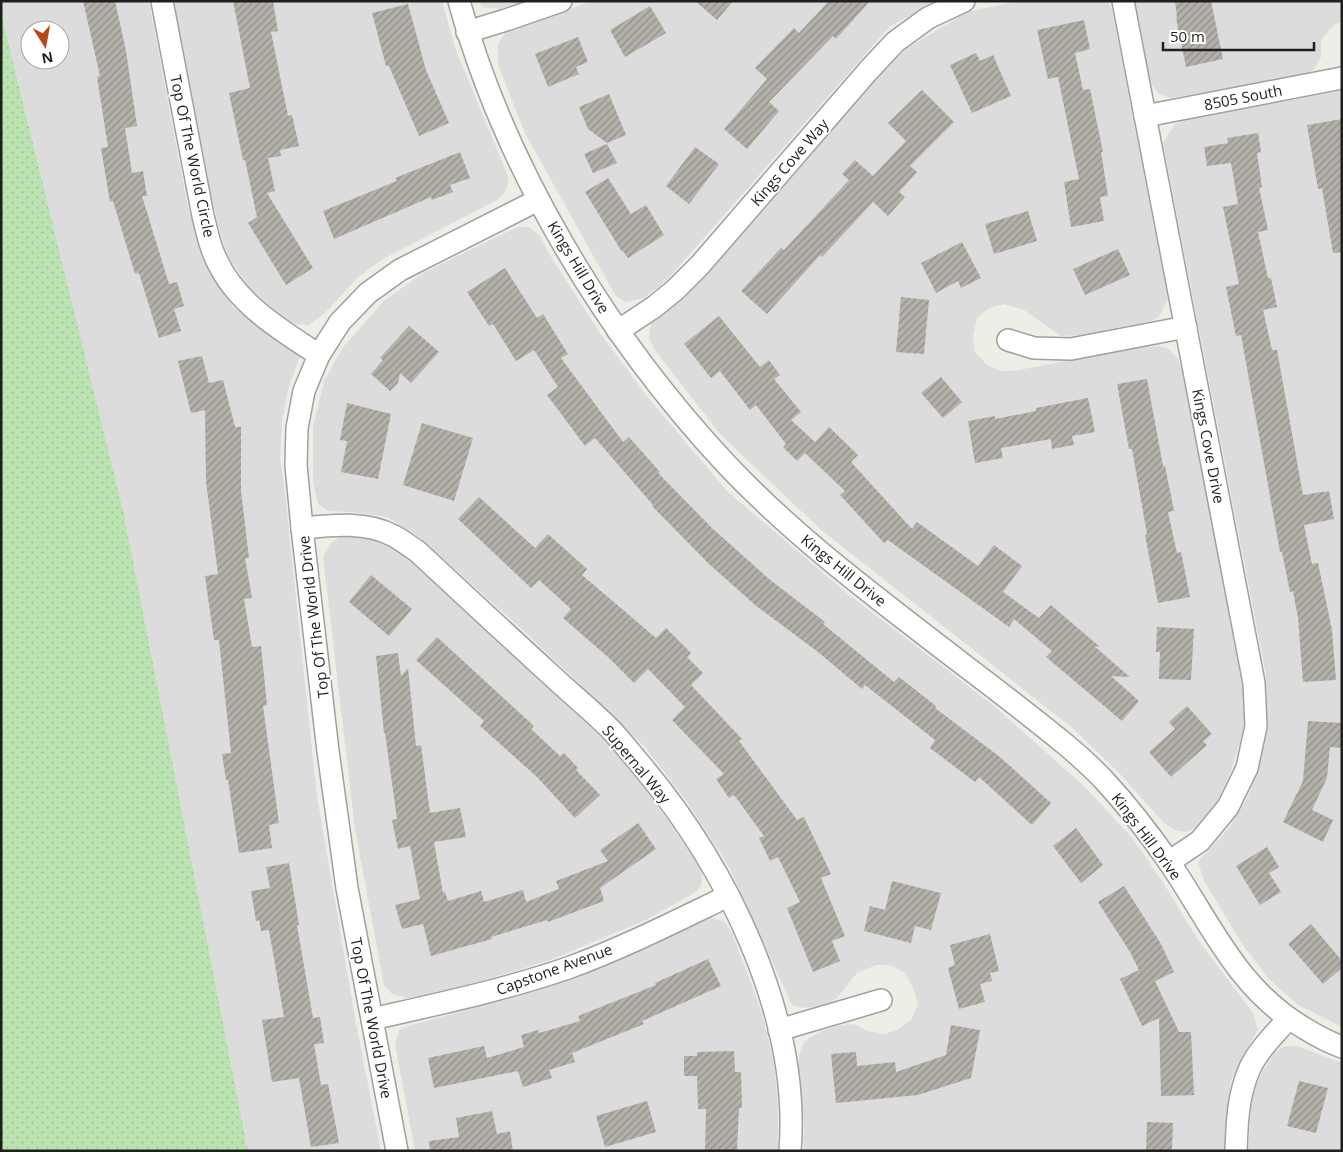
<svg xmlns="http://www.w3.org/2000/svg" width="1343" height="1152" font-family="'Open Sans',sans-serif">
	<defs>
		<pattern id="grass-dots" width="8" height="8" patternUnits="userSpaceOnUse" patternTransform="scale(1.25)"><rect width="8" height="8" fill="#bbe3b1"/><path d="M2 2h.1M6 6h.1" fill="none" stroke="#a0c298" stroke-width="1.8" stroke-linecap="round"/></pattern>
		<pattern id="building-hatch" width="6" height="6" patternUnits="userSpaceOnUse" patternTransform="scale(1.25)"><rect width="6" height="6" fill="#b3b1a9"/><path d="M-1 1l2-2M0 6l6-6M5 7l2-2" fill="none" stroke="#918f89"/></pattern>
	</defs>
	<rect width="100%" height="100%" fill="#eeeee6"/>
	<g fill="#dddcdc" fill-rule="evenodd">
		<path d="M1,1H149L188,208L209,273L234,308L300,357L289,386L282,422L280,459L284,484L317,796L355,1018L381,1151H248L124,514L1,13ZM30,30H60V60H30Z"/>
		<polygon points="174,1 442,1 455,48 508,176 508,183 504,194 497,200 383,259 358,277 325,313 309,325 292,324 252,292 228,256 219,228 210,190"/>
		<polygon points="479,1 522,1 500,9 482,7"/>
		<polygon points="592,1 944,1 919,11 890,26 667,280 644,298 625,302 615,295 525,133 498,65 498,45 505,33"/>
		<polygon points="1018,1 1108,1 1112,9 1168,299 1159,317 1150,321 1081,335 1061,336 1024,310 1004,304 989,308 977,318 973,336 975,352 986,364 1000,371 1014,371 1128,349 1159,346 1169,349 1178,359 1183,374 1245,693 1245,724 1232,768 1217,802 1194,828 1186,832 1175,830 1164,823 1123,777 1075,730 820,529 720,434 654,349 649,338 651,324 695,286 866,89 906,49 967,12"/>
		<polygon points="1134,1 1342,1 1342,21 1334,25 1321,40 1321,57 1314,69 1307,74 1171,98 1158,93 1149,79"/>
		<polygon points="1342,91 1342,1027 1298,1005 1268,978 1243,945 1204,881 1198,862 1229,828 1248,797 1258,770 1268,726 1266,675 1163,143 1174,125 1186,119"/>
		<polygon points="517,227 529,227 540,236 551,257 600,333 650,400 727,491 849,595 993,705 1085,787 1133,839 1164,884 1198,940 1253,1013 1258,1029 1231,1080 1227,1114 1226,1151 803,1151 804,1130 798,1062 802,1045 809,1038 824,1030 839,1026 853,1024 868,1031 884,1034 897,1030 911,1020 918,1005 914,990 904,972 889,965 876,965 857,973 836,999 820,1006 804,1008 792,1005 729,867 687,802 645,747 526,633 418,536 387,517 352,512 329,511 318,504 313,483 313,427 324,381 344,346 384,301 423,273"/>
		<polygon points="345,534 365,537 390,546 426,573 612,747 644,787 696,860 702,873 701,886 696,892 644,921 550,960 459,988 409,998 392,994 384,985 355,829 323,557 331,543"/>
		<polygon points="712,918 724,921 732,933 761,1010 774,1062 778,1103 778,1151 415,1151 395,1045 399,1030 412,1025 515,997 597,969 668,935"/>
		<polygon points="1285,1046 1297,1046 1342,1063 1342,1151 1248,1151 1252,1096 1263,1071 1275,1052"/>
	</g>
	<polygon fill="url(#grass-dots)" points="1,13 124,514 248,1151 1,1151"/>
	<g fill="url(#building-hatch)">
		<polygon points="83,1 115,1 126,51 137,126 125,128 132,173 143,171 147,196 142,196 169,284 177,282 184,306 174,309 181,331 159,338 139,273 135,274 113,201 110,202 101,148 108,147 97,77 100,76"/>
		<polygon points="233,1 273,1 278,31 271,32 288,116 292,115 299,146 280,150 281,156 268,158 275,191 267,193 313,268 286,285 248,223 257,217 245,160 243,160 229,93 250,88"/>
		<polygon points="695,1 733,1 717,20"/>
		<polygon points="829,1 870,1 836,39 833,36 769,102 779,111 747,149 724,129 767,79 755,68 794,28 799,33"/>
		<polygon points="1175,1 1211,1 1223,59 1186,67 1176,18 1177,18"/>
		<polygon points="408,4 426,70 449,123 419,136 389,66 386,66 372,13"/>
		<polygon points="650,6 666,33 625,57 610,30"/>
		<polygon points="1084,20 1090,49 1075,53 1083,90 1090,89 1103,152 1101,152 1108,196 1100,197 1104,221 1071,227 1064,182 1079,179 1058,77 1048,79 1037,30"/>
		<polygon points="578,37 588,62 576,67 579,74 548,87 535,54"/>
		<polygon points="976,53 980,61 993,55 1011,96 972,113 950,65"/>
		<polygon points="922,90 954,122 910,166 917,172 899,192 905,197 888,216 873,202 822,257 820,255 767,314 741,291 781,248 784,250 849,180 842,174 855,160 873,176 906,141 888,123"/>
		<polygon points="609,94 626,135 607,143 588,129 579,107"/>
		<polygon points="1342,119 1342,252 1333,253 1322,188 1318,189 1307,125"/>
		<polygon points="1258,133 1261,152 1257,153 1262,187 1259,188 1268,230 1258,232 1268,278 1271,278 1277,307 1263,310 1272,350 1277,350 1303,495 1329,491 1334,519 1304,525 1312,564 1318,563 1332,630 1336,680 1303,682 1298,618 1293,591 1290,592 1282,552 1280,552 1241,335 1236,336 1226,287 1239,284 1223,207 1238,204 1231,163 1207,166 1204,147 1228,143 1227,138"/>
		<polygon points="607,144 617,163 593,173 584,154"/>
		<polygon points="695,147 719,164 689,204 666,186"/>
		<polygon points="460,152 470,178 450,185 453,192 432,200 431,197 334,239 323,211 397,181 395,178"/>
		<polygon points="608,178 631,214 646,205 664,235 628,258 623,251 622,252 585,192"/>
		<polygon points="1028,211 1037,241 994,254 985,224"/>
		<polygon points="962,242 981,278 961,288 958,281 936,293 921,263"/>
		<polygon points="1118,249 1130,275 1085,295 1073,269"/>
		<polygon points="505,268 537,318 543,314 568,354 561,358 623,442 629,437 660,472 658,473 712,528 769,579 825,622 823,624 894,682 899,677 936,706 935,708 1000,757 1051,803 1032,825 979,777 975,782 930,748 935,740 865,685 862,689 818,652 755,605 708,563 652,506 653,505 595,438 585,446 547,395 558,387 534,350 516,361 493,324 489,326 467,292"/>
		<polygon points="901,297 929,300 924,354 896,352"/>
		<polygon points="719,316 760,367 769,360 780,375 774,379 801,412 791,420 815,442 829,427 858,455 851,462 912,529 917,522 978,566 994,545 1022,566 1003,592 1039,618 1051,605 1100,647 1094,646 1130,677 1111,676 1139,701 1122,721 1046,657 1052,651 1014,619 1009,627 888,540 884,543 840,495 845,491 805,453 797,461 783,447 786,444 756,405 750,410 720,371 711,378 684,344"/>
		<polygon points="409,326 439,352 411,383 400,373 398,383 390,391 371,374 383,360 380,358"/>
		<polygon points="202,356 209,383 223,380 235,427 241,427 241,491 249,558 245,558 252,598 244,599 252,647 261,646 267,705 263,706 279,823 269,825 272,848 239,853 228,780 226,780 222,754 231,753 219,640 214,640 205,576 218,574 206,481 205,410 191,413 178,361"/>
		<polygon points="941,377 962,402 943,418 921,393"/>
		<polygon points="1147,379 1163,466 1165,466 1174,511 1168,512 1177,553 1181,552 1190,597 1158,603 1145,535 1147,534 1132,449 1129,449 1117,384"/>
		<polygon points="1088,398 1095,432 1072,436 1074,445 1052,449 1051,439 1001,448 1003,458 975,463 968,421 995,416 995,419 1036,411 1036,408"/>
		<polygon points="347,403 391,414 378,479 341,472 347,441 340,440"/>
		<polygon points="422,423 473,438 454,501 403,485"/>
		<polygon points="479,497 535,548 548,534 587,569 582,575 656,638 666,628 691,653 687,657 703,673 691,685 742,739 739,741 797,820 804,817 831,874 821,878 845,936 832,941 840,961 813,972 787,908 800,902 778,857 770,861 759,838 764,836 734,795 729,798 716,779 724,774 672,720 685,707 648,669 634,683 609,658 563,618 571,609 539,580 531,588 458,519"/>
		<polygon points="371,575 412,609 389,636 349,602"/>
		<polygon points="1157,627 1194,629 1191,680 1159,679 1160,652 1156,652"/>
		<polygon points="437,637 534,726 531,729 560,756 564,753 578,768 576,770 600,795 575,818 537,777 480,726 484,721 416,660"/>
		<polygon points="398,653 401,676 408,668 416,746 421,745 430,813 460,808 466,837 434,842 443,893 445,892 448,901 481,891 484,902 523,890 526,902 559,889 556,881 608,861 600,850 638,823 656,849 600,888 604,901 548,922 547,920 491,937 492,939 431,956 423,924 402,929 395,905 420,899 410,846 398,849 392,820 397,819 385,733 384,733 376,656"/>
		<polygon points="1187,706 1212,734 1203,741 1207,745 1171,777 1149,752 1175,729 1169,722"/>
		<polygon points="1308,721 1342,723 1342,748 1330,747 1327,778 1312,810 1333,820 1323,842 1283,822 1303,781"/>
		<polygon points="1076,828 1103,865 1081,883 1053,846"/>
		<polygon points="1267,847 1279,867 1269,873 1281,892 1260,905 1236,866"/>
		<polygon points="289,863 299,925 297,925 313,1018 320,1017 324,1043 314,1044 321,1085 328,1084 339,1143 311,1147 299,1078 272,1082 262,1020 284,1017 269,930 261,931 259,920 256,921 251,891 270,888 266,867"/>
		<polygon points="892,881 941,893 931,930 915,926 911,943 864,931 870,906 885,910"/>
		<polygon points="1124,886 1161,944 1174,972 1155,981 1179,1032 1191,1032 1194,1095 1161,1096 1159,1018 1142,1026 1120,979 1139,970 1130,952 1098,902"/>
		<polygon points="1311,924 1342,961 1342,968 1323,984 1288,944"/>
		<polygon points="990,934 999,971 990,973 992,981 980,984 985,1002 959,1009 948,968 955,965 950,945"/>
		<polygon points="708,959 721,986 642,1021 644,1024 572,1053 575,1062 549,1070 552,1078 523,1087 518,1071 434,1088 428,1058 484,1046 487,1058 524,1047 521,1035 538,1030 539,1033 580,1021 578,1016 656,985 655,983"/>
		<polygon points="951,1025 980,1030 971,1078 918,1095 836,1103 831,1054 856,1052 857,1066 895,1062 896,1072 946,1055"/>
		<polygon points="734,1051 735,1072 741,1072 742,1108 739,1108 737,1151 705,1151 706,1109 698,1109 697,1076 684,1076 684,1056 697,1056 697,1052"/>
		<polygon points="1299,1081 1328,1088 1316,1133 1287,1126"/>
		<polygon points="647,1101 656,1132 605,1147 596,1116"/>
		<polygon points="492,1111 497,1134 510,1131 513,1151 430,1151 429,1141 459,1137 456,1118"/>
		<polygon points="1147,1122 1173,1123 1172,1151 1146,1151"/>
	</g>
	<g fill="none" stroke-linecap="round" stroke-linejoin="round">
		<defs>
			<g id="street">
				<path d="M162,1L203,216C206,227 208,238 212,249C230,300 276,327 319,355"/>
				<path d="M459,1C505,169 608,338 727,465C765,505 808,543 852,578C903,619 955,658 1007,698C1040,724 1074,749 1103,779C1127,805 1149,833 1169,862C1211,923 1236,988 1304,1028C1317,1036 1328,1042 1342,1047"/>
				<polyline points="1123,1 1254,683 1256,726 1247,768 1228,807 1200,841 1169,862"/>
				<polyline points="467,32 506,20 561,1"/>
				<polyline points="1145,116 1342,78"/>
				<polyline points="618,331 654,307 675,290 700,265 868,71 895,42 928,18 964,1"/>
				<polyline points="1008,340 1034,348 1071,349 1186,327"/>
				<path d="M302,528C332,525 366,521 394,536C402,540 409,546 417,551C461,592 505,633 550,674C571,694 594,712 614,733C623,743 632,754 641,765C726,866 801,1015 790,1151"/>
				<path d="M372,1019C438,1004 504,990 568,968C623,948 676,921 728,896"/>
				<polyline points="779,1030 881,1000"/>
				<polyline points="397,1151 347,888 328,751 302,528 296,465 297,428 304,391 319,355 340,322 368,293 400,270 538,200"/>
				<path d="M1236,1151C1237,1122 1238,1094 1250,1068C1259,1049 1275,1034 1288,1019"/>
			</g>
		</defs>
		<use href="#street" stroke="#a0a0a0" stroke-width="24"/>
		<use href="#street" stroke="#fff" stroke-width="21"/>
	</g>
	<g text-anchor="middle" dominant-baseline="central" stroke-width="4" stroke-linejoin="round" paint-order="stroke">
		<g font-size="15" fill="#1f1f1f" stroke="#fff">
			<text transform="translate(1243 97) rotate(-11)">8505 South</text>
			<text transform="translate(193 156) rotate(78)">Top Of The World Circle</text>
			<text transform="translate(789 162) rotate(-49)">Kings Cove Way</text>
			<text transform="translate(579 267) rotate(59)">Kings Hill Drive</text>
			<text transform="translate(1209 446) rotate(79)">Kings Cove Drive</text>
			<text transform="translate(844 570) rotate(39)">Kings Hill Drive</text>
			<text transform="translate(313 617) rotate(-97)">Top Of The World Drive</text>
			<text transform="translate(637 764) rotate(50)">Supernal Way</text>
			<text transform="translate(1147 836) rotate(53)">Kings Hill Drive</text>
			<text transform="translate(554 969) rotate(-20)">Capstone Avenue</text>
			<text transform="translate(372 1018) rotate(79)">Top Of The World Drive</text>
		</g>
	</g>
	<rect width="1343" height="1152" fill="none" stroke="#1f1f1f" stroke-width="5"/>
	<g transform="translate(45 45) rotate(169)"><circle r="24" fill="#ffffff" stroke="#a5a5a5"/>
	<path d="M0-4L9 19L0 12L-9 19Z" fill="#b74716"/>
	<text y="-8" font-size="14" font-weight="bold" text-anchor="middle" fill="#1f1f1f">N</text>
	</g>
	<path d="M1163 42v8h151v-8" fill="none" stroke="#1f1f1f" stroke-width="2.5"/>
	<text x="1170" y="42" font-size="15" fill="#1f1f1f" stroke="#ffffff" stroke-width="4" paint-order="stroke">50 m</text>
</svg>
